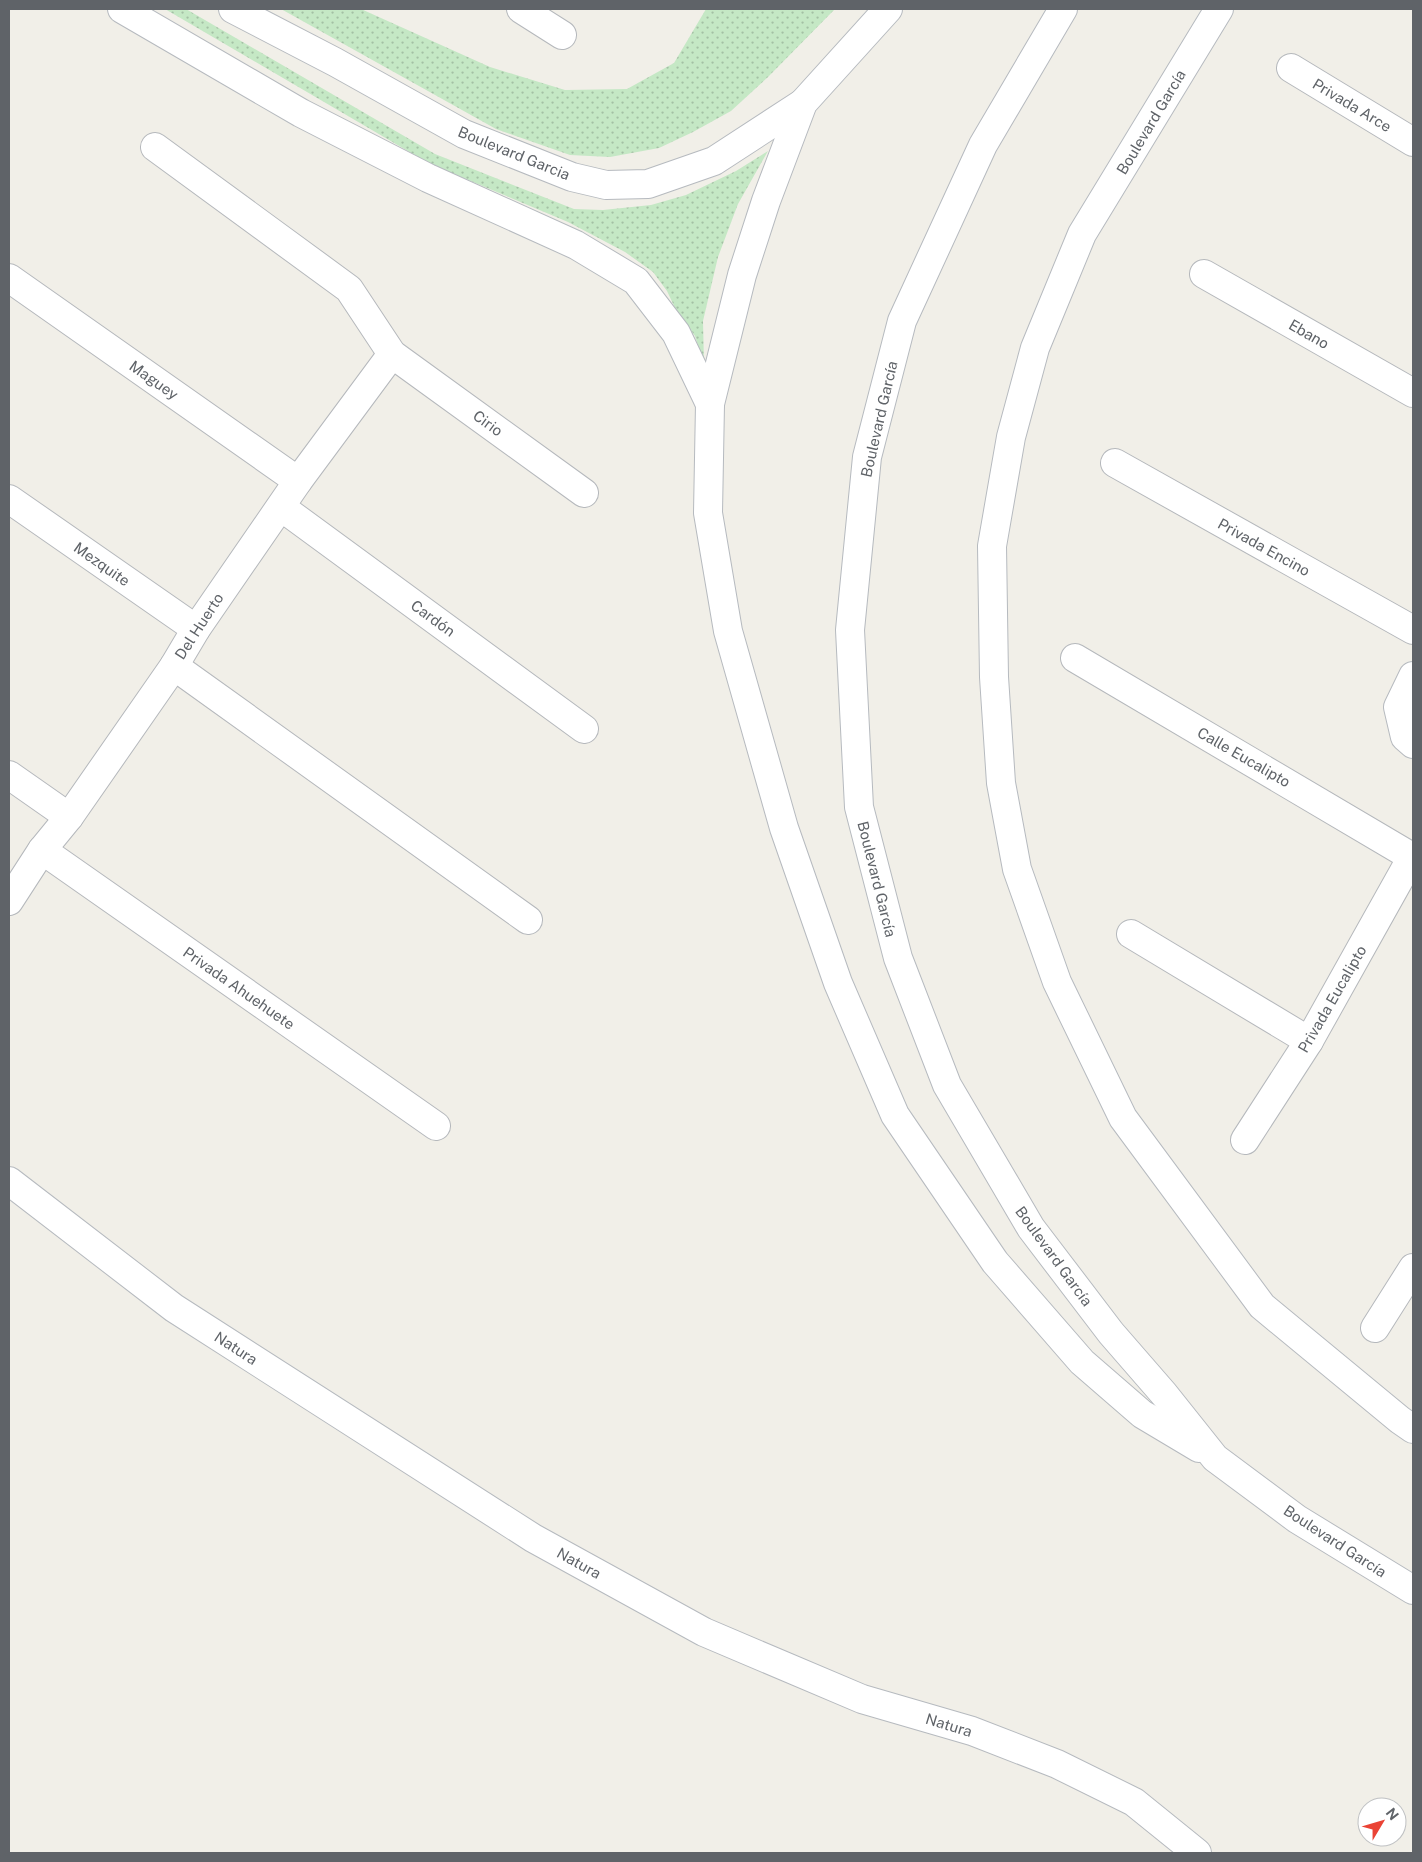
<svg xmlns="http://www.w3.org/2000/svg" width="1422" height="1862" font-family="'Public Sans',sans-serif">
	<defs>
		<pattern id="grass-dots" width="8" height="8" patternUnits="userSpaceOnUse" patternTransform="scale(1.25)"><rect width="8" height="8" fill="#c5e8c5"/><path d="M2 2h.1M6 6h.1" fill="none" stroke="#a3c0a4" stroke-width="1.8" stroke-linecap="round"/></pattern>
	</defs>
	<rect width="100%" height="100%" fill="#f1efe8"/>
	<g fill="url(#grass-dots)">
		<polygon points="165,9 186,9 435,154 574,209 603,210 651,205 686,195 736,171 768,151 738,204 718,257 703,321 704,364 695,336 676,310 667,291 653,272 625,252 568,222 430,164"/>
		<polygon points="281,9 361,9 490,67 565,90 627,89 674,63 706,9 835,9 768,77 731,111 693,132 659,148 610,157 570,155 496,129"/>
	</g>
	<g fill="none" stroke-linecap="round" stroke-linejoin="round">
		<defs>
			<g id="street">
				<polyline points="521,9 562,35"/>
				<polyline points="1291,68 1413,142"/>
				<polyline points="155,147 349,289 392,354 584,493"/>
				<polyline points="1204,274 1413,393"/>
				<polyline points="9,278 298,481"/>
				<polyline points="1115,463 1413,630"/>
				<polyline points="9,499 196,629"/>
				<polyline points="281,507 584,729"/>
				<polyline points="1075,658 1412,857"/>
				<polyline points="174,666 528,920"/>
				<polyline points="9,775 69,817"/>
				<polyline points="42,850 436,1126"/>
				<polyline points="9,901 42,850 69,817 174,666 196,629 298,481 392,354"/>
				<polyline points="1131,934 1309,1041"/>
				<polyline points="1245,1140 1309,1041 1413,855"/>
				<polyline points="1375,1328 1413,1268"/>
			</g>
			<g id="secondary">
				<polyline points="122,9 301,113 428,178 576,245 636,281 676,333 710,404"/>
				<polyline points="233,9 335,62 464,134 572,177 606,185 648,184 714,161 803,103"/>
				<polyline points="888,9 803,103 766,201 742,275 710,404 708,513 728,631 784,828 838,983 895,1115 995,1262 1082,1362 1142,1414 1199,1448"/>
				<polyline points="1063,9 983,145 902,321 867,457 850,630 859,807 898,958 947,1085 1031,1228 1111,1333 1164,1394 1215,1458 1297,1519 1413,1590"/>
				<polyline points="1219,9 1082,234 1035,348 1011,437 992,546 994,677 1001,783 1017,869 1057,982 1123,1118 1262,1306 1400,1420 1413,1429"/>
				<polyline points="1413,676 1398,707 1405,737 1413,744"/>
				<polyline points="9,1181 174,1308 533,1538 704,1632 862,1699 972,1731 1057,1764 1134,1802 1197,1853"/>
			</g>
		</defs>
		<use href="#street" stroke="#b5b8bc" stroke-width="30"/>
		<use href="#secondary" stroke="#b6babf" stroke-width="30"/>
		<use href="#street" stroke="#fff" stroke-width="28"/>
		<use href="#secondary" stroke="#fff" stroke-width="28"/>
	</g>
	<g text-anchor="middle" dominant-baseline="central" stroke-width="4" stroke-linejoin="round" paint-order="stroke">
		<g font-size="15" fill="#5f6368" stroke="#fff">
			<text transform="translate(1352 105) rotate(31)">Privada Arce</text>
			<text transform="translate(1151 122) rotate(-59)">Boulevard García</text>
			<text transform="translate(514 153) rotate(22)">Boulevard Garcia</text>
			<text transform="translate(1309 334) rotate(30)">Ebano</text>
			<text transform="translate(154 380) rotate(35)">Maguey</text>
			<text transform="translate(879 419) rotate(-77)">Boulevard García</text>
			<text transform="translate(488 423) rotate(36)">Cirio</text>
			<text transform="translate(1264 547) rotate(29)">Privada Encino</text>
			<text transform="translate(102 564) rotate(35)">Mezquite</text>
			<text transform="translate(433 618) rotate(36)">Cardón</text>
			<text transform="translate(199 626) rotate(-57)">Del Huerto</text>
			<text transform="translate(1244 757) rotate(30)">Calle Eucalipto</text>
			<text transform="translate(877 879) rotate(76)">Boulevard García</text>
			<text transform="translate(239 988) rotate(35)">Privada Ahuehuete</text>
			<text transform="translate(1332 999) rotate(-60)">Privada Eucalipto</text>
			<text transform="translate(1054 1256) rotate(54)">Boulevard García</text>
			<text transform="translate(236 1348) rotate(33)">Natura</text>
			<text transform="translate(1335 1541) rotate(33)">Boulevard García</text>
			<text transform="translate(579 1563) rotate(29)">Natura</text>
			<text transform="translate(949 1725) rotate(17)">Natura</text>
		</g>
	</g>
	<rect width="1422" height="1862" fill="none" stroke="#5f6368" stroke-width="20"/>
	<g transform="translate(1382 1822) rotate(52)"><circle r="24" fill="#ffffff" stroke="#bfc1c3"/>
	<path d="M0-4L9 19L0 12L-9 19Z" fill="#ea4335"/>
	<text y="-8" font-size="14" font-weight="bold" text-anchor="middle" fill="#5f6368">N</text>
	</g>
</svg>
